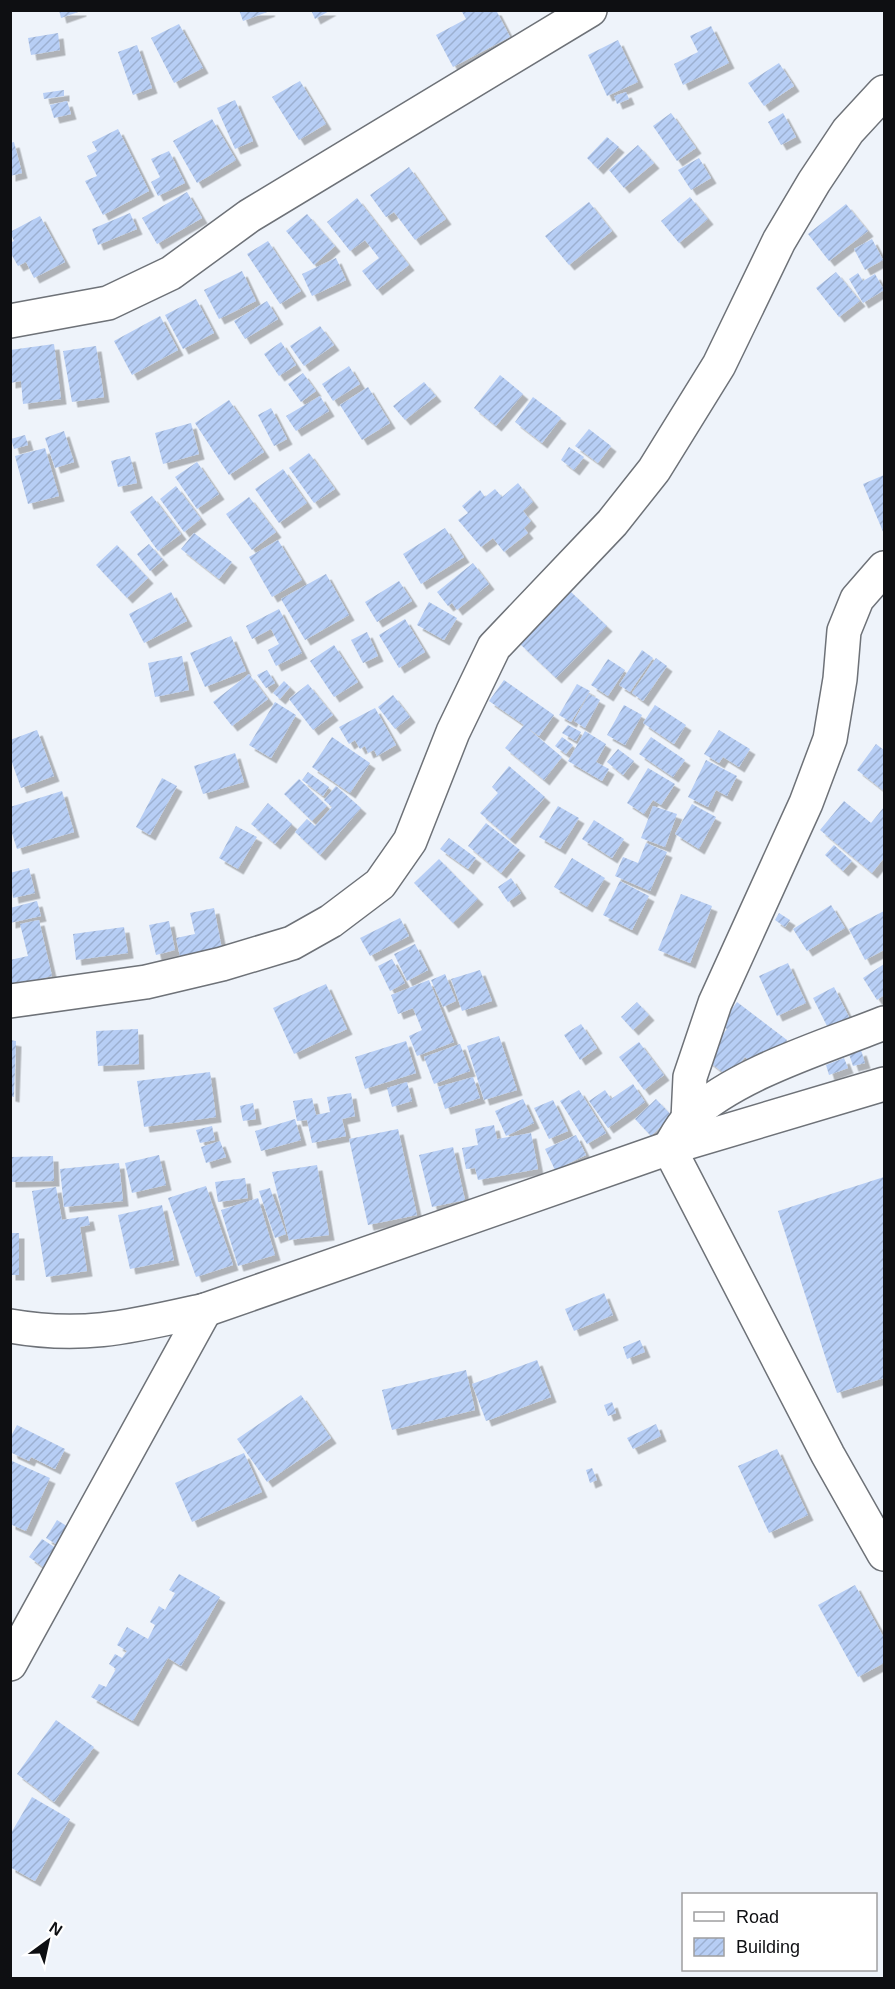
<svg xmlns="http://www.w3.org/2000/svg" width="895" height="1989" font-family="Arial,sans-serif">
	<defs>
		<pattern id="building-hatch" width="6" height="6" patternUnits="userSpaceOnUse" patternTransform="scale(1.5)"><rect width="6" height="6" fill="#b7cef5"/><path d="M-1 1l2-2M0 6l6-6M5 7l2-2" fill="none" stroke="#9cb0d1"/></pattern>
		<filter id="shadow"><feDropShadow dx="5.5" dy="5.5" stdDeviation="0" flood-color="#0004"/></filter>
	</defs>
	<rect width="100%" height="100%" fill="#eef3fa"/>
	<g fill="url(#building-hatch)" filter="url(#shadow)">
		<polygon points="59,10 81,10 81,11 61,18"/>
		<polygon points="239,10 269,10 270,11 243,21"/>
		<polygon points="311,10 331,10 315,19"/>
		<polygon points="461,10 496,10 510,37 453,67 436,35 466,19"/>
		<polygon points="179,24 203,68 174,83 151,38"/>
		<polygon points="711,26 729,63 683,85 674,64 698,52 690,36"/>
		<polygon points="58,33 60,50 31,55 28,38"/>
		<polygon points="618,40 638,82 607,96 588,55"/>
		<polygon points="137,45 152,88 133,95 118,52"/>
		<polygon points="779,63 794,86 764,106 748,83"/>
		<polygon points="300,81 326,124 299,140 272,97"/>
		<polygon points="64,90 64,96 44,99 43,93"/>
		<polygon points="626,92 629,99 617,104 614,96"/>
		<polygon points="235,100 253,141 235,149 217,108"/>
		<polygon points="67,101 71,114 54,118 50,105"/>
		<polygon points="671,113 696,148 677,161 653,126"/>
		<polygon points="783,113 796,137 781,145 768,122"/>
		<polygon points="212,119 236,160 197,183 173,141"/>
		<polygon points="118,129 149,191 103,215 85,181 97,176 87,156 97,151 92,142"/>
		<polygon points="607,137 619,147 598,169 587,158"/>
		<polygon points="14,142 22,173 10,176 10,143"/>
		<polygon points="638,145 654,163 624,188 609,170"/>
		<polygon points="169,151 185,183 158,196 151,182 160,177 151,159"/>
		<polygon points="699,158 711,178 691,190 678,170"/>
		<polygon points="409,167 446,219 415,240 394,212 386,217 370,195"/>
		<polygon points="187,192 202,218 157,244 142,218"/>
		<polygon points="690,197 708,219 679,243 661,221"/>
		<polygon points="357,198 409,265 377,290 362,271 379,258 365,240 350,251 327,222"/>
		<polygon points="589,202 612,231 569,265 545,236"/>
		<polygon points="846,204 868,231 829,261 808,234"/>
		<polygon points="130,213 137,229 98,245 92,229"/>
		<polygon points="307,214 335,246 314,265 286,231"/>
		<polygon points="40,216 65,262 34,278 26,262 18,266 10,252 10,243 14,241 10,232"/>
		<polygon points="872,239 883,260 865,270 854,249"/>
		<polygon points="268,241 301,291 280,304 247,254"/>
		<polygon points="336,258 346,280 312,296 302,274"/>
		<polygon points="242,271 256,301 219,319 204,290"/>
		<polygon points="836,272 860,301 839,317 816,288"/>
		<polygon points="858,273 863,281 875,274 884,290 863,303 849,279"/>
		<polygon points="196,299 214,333 183,349 165,315"/>
		<polygon points="267,301 278,319 245,339 234,321"/>
		<polygon points="160,316 178,350 132,375 114,341"/>
		<polygon points="320,326 334,345 304,366 290,346"/>
		<polygon points="281,342 296,365 279,376 264,354"/>
		<polygon points="54,344 61,399 23,404 21,381 10,383 10,350"/>
		<polygon points="96,346 104,397 72,402 63,351"/>
		<polygon points="349,366 360,384 333,401 322,384"/>
		<polygon points="303,373 316,391 301,402 288,384"/>
		<polygon points="500,375 523,394 496,426 474,408"/>
		<polygon points="424,382 436,396 405,420 393,406"/>
		<polygon points="368,387 390,423 362,440 340,405"/>
		<polygon points="320,396 329,411 296,431 286,416"/>
		<polygon points="533,397 561,418 542,443 515,422"/>
		<polygon points="229,400 264,452 229,475 195,423"/>
		<polygon points="271,408 287,439 274,446 258,415"/>
		<polygon points="191,423 199,454 163,464 155,433"/>
		<polygon points="589,429 611,446 598,463 575,446"/>
		<polygon points="64,431 74,462 55,468 45,438"/>
		<polygon points="25,435 28,445 14,449 11,439"/>
		<polygon points="569,447 584,457 574,470 561,460"/>
		<polygon points="45,448 59,496 28,504 15,456"/>
		<polygon points="309,453 335,489 314,503 289,468"/>
		<polygon points="130,456 137,483 118,487 111,461"/>
		<polygon points="197,462 219,494 197,509 175,477"/>
		<polygon points="283,469 307,503 279,523 255,489"/>
		<polygon points="884,475 884,534 863,484"/>
		<polygon points="518,483 533,502 523,511 531,521 524,528 528,533 504,552 493,538 481,547 458,520 468,513 462,506 480,490 485,497 495,489 502,497"/>
		<polygon points="176,486 201,519 184,532 160,499"/>
		<polygon points="152,496 181,534 158,551 130,512"/>
		<polygon points="249,497 276,532 252,550 226,514"/>
		<polygon points="445,528 464,557 421,584 403,554"/>
		<polygon points="194,533 232,562 219,579 181,549"/>
		<polygon points="278,540 302,580 272,597 249,557"/>
		<polygon points="149,544 163,560 150,571 137,554"/>
		<polygon points="117,545 148,578 127,598 96,565"/>
		<polygon points="473,563 489,584 457,610 452,603 448,606 437,592"/>
		<polygon points="326,574 349,615 305,640 281,599"/>
		<polygon points="399,581 412,601 377,622 365,602"/>
		<polygon points="171,592 187,621 144,643 129,614"/>
		<polygon points="571,592 607,626 556,678 520,644"/>
		<polygon points="429,602 457,618 444,640 417,625"/>
		<polygon points="279,609 302,653 276,666 268,650 279,644 271,629 252,639 246,626"/>
		<polygon points="405,619 425,652 399,668 379,635"/>
		<polygon points="367,632 378,656 363,663 351,640"/>
		<polygon points="231,636 246,671 205,687 190,653"/>
		<polygon points="334,645 358,682 334,697 310,661"/>
		<polygon points="642,650 653,658 630,692 619,685"/>
		<polygon points="182,656 189,690 155,697 148,663"/>
		<polygon points="656,658 667,666 643,701 632,693"/>
		<polygon points="608,659 625,670 608,696 591,685"/>
		<polygon points="267,670 275,683 266,688 257,675"/>
		<polygon points="249,674 268,699 232,726 213,702"/>
		<polygon points="504,680 554,715 539,736 526,727 562,757 544,780 505,748 524,725 489,701"/>
		<polygon points="284,681 290,687 280,699 273,693"/>
		<polygon points="308,684 333,715 313,730 289,699"/>
		<polygon points="577,684 590,691 571,722 559,715"/>
		<polygon points="589,694 600,700 585,728 574,721"/>
		<polygon points="393,695 410,717 395,729 378,707"/>
		<polygon points="275,702 296,715 271,758 249,745"/>
		<polygon points="624,705 642,715 625,745 607,735"/>
		<polygon points="655,705 686,725 674,744 643,723"/>
		<polygon points="375,708 396,745 377,756 374,750 368,753 365,746 360,749 355,740 349,744 339,727"/>
		<polygon points="568,725 581,732 576,741 562,733"/>
		<polygon points="37,730 54,776 21,788 10,757 10,740"/>
		<polygon points="719,730 750,749 739,767 723,757 719,763 704,754"/>
		<polygon points="585,731 606,744 596,762 609,769 602,781 568,761"/>
		<polygon points="332,737 370,763 350,793 312,767"/>
		<polygon points="562,737 573,745 566,754 555,746"/>
		<polygon points="651,737 685,760 673,777 639,754"/>
		<polygon points="876,744 884,750 884,791 857,770"/>
		<polygon points="618,749 634,761 623,775 607,762"/>
		<polygon points="235,753 244,782 203,794 194,766"/>
		<polygon points="706,760 737,776 727,796 716,790 708,807 688,797"/>
		<polygon points="509,766 545,797 510,839 480,813 498,793 492,787"/>
		<polygon points="648,768 675,784 661,805 653,800 644,814 627,803"/>
		<polygon points="308,772 329,787 323,796 302,780"/>
		<polygon points="162,778 177,786 150,835 136,827"/>
		<polygon points="299,779 327,806 312,821 284,794"/>
		<polygon points="336,786 361,808 320,855 295,832 307,819 315,826 332,807 324,800"/>
		<polygon points="62,791 74,832 17,849 10,827 10,807"/>
		<polygon points="844,801 871,823 884,807 884,858 872,873 820,830"/>
		<polygon points="268,803 292,824 275,844 251,824"/>
		<polygon points="692,804 716,817 699,849 675,834"/>
		<polygon points="558,806 579,818 560,849 539,837"/>
		<polygon points="653,806 677,814 665,847 641,838"/>
		<polygon points="594,820 624,839 612,858 582,839"/>
		<polygon points="486,823 520,850 501,873 468,846"/>
		<polygon points="236,826 257,837 238,869 219,858"/>
		<polygon points="449,838 476,858 468,869 440,849"/>
		<polygon points="646,843 667,852 650,891 615,876 623,857 638,863"/>
		<polygon points="834,845 852,861 843,871 825,855"/>
		<polygon points="572,858 605,878 587,907 554,887"/>
		<polygon points="439,859 478,899 453,923 414,883"/>
		<polygon points="29,868 35,893 13,898 10,873"/>
		<polygon points="511,878 521,893 508,902 498,887"/>
		<polygon points="620,881 649,896 632,930 603,915"/>
		<polygon points="681,894 712,906 690,963 658,950"/>
		<polygon points="37,901 41,916 10,923 10,908"/>
		<polygon points="831,905 845,928 807,951 793,929"/>
		<polygon points="214,908 222,949 180,957 176,938 195,934 190,913"/>
		<polygon points="884,911 884,950 865,960 849,929"/>
		<polygon points="779,913 790,920 785,927 775,920"/>
		<polygon points="400,918 409,936 370,956 360,938"/>
		<polygon points="39,920 52,976 10,986 10,960 28,956 20,924"/>
		<polygon points="169,921 175,950 156,955 149,925"/>
		<polygon points="124,927 128,953 76,960 73,934"/>
		<polygon points="415,944 428,970 407,981 394,954"/>
		<polygon points="392,959 405,983 390,991 378,966"/>
		<polygon points="788,963 806,1003 777,1016 759,976"/>
		<polygon points="884,964 884,995 877,1000 863,978"/>
		<polygon points="480,970 492,1001 462,1011 451,979"/>
		<polygon points="445,974 456,1001 443,1007 431,980"/>
		<polygon points="429,980 454,1042 417,1056 409,1036 422,1030 413,1008 398,1014 391,995"/>
		<polygon points="326,984 347,1029 294,1054 273,1008"/>
		<polygon points="834,987 851,1021 830,1032 813,998"/>
		<polygon points="637,1002 649,1015 633,1030 621,1017"/>
		<polygon points="737,1002 787,1040 763,1071 745,1057 729,1077 704,1058 727,1029 721,1024"/>
		<polygon points="581,1024 597,1048 580,1060 564,1035"/>
		<polygon points="138,1029 139,1064 98,1066 96,1031"/>
		<polygon points="499,1036 517,1090 484,1100 467,1046"/>
		<polygon points="10,1040 16,1041 14,1097 10,1096"/>
		<polygon points="406,1041 416,1073 365,1089 355,1057"/>
		<polygon points="639,1042 664,1075 644,1090 619,1057"/>
		<polygon points="460,1044 470,1071 434,1084 424,1057"/>
		<polygon points="861,1050 865,1063 853,1066 849,1054"/>
		<polygon points="844,1058 848,1068 829,1075 826,1065"/>
		<polygon points="210,1072 216,1117 144,1127 137,1081"/>
		<polygon points="473,1077 480,1098 445,1109 438,1087"/>
		<polygon points="407,1082 412,1101 392,1107 387,1088"/>
		<polygon points="633,1084 645,1102 608,1128 589,1101 605,1090 611,1099"/>
		<polygon points="579,1090 606,1133 587,1144 560,1101"/>
		<polygon points="351,1093 355,1116 342,1119 346,1136 312,1143 307,1120 297,1121 293,1101 312,1098 316,1115 330,1112 327,1097"/>
		<polygon points="523,1099 534,1123 506,1136 495,1111"/>
		<polygon points="656,1099 672,1116 651,1136 635,1119"/>
		<polygon points="553,1100 568,1131 549,1139 534,1108"/>
		<polygon points="253,1103 256,1119 243,1121 240,1106"/>
		<polygon points="295,1119 301,1140 261,1151 255,1131"/>
		<polygon points="494,1125 497,1139 531,1133 538,1169 478,1180 475,1168 466,1169 462,1148 478,1145 475,1129"/>
		<polygon points="212,1126 215,1140 200,1143 196,1130"/>
		<polygon points="398,1129 417,1215 368,1225 349,1139"/>
		<polygon points="576,1135 586,1155 555,1170 545,1149"/>
		<polygon points="220,1141 226,1157 206,1163 201,1147"/>
		<polygon points="453,1147 465,1200 432,1207 419,1155"/>
		<polygon points="159,1155 166,1185 132,1193 125,1163"/>
		<polygon points="53,1156 54,1181 10,1182 10,1157"/>
		<polygon points="119,1163 123,1201 64,1207 60,1169"/>
		<polygon points="317,1165 329,1235 289,1240 272,1172"/>
		<polygon points="884,1177 884,1378 837,1393 778,1211"/>
		<polygon points="245,1178 248,1198 218,1202 215,1182"/>
		<polygon points="206,1186 233,1265 196,1277 168,1198"/>
		<polygon points="56,1187 62,1220 88,1216 90,1225 80,1227 87,1271 46,1277 32,1191"/>
		<polygon points="270,1188 286,1234 275,1238 259,1191"/>
		<polygon points="258,1198 275,1255 238,1266 221,1210"/>
		<polygon points="162,1205 174,1260 130,1269 118,1215"/>
		<rect x="10" y="1233" width="9" height="42"/>
		<polygon points="604,1293 613,1315 574,1331 565,1309"/>
		<polygon points="640,1340 645,1352 627,1359 623,1347"/>
		<polygon points="537,1360 551,1397 486,1421 472,1384"/>
		<polygon points="466,1370 475,1410 392,1430 382,1390"/>
		<polygon points="301,1395 331,1438 267,1482 237,1439"/>
		<polygon points="612,1402 616,1413 608,1416 604,1405"/>
		<polygon points="656,1424 661,1436 633,1449 627,1438"/>
		<polygon points="17,1425 65,1449 55,1469 31,1457 29,1461 12,1453 10,1438"/>
		<polygon points="777,1449 808,1515 769,1533 738,1466"/>
		<polygon points="244,1453 262,1492 192,1522 175,1483"/>
		<polygon points="12,1461 50,1478 26,1531 10,1524"/>
		<polygon points="592,1468 597,1480 590,1483 586,1470"/>
		<polygon points="57,1520 70,1528 59,1546 46,1538"/>
		<polygon points="42,1539 56,1548 43,1567 29,1557"/>
		<polygon points="179,1574 220,1597 181,1666 168,1658 133,1721 91,1697 99,1684 106,1687 116,1669 109,1664 115,1654 122,1658 127,1651 117,1645 127,1627 148,1639 155,1625 150,1622 159,1606 165,1610 175,1593 169,1590"/>
		<polygon points="855,1585 884,1638 884,1663 858,1677 818,1605"/>
		<polygon points="56,1720 94,1747 54,1802 17,1774"/>
		<polygon points="32,1797 70,1819 35,1881 10,1867 10,1835"/>
	</g>
	<g fill="none" stroke-linecap="round" stroke-linejoin="round">
		<defs>
			<g id="minor">
				<polyline points="10,321 108,303 171,273 249,216 590,10"/>
				<polyline points="10,1001 146,982 222,964 292,943 331,921 380,884 410,841 453,732 494,647 612,523 654,470 719,365 779,241 814,182 848,131 884,92"/>
				<path d="M884,1023C824,1047 737,1073 690,1117C681,1126 675,1138 669,1148L828,1455L884,1554"/>
				<polyline points="688,1119 690,1077 715,1003 806,803 830,739 840,679 844,631 857,599 884,568"/>
				<path d="M10,1326C85,1339 133,1326 205,1310L669,1148L884,1084"/>
				<polyline points="10,1664 205,1310"/>
			</g>
		</defs>
		<use href="#minor" stroke="#6e7278" stroke-width="36"/>
		<use href="#minor" stroke="#fff" stroke-width="33"/>
	</g>
	<rect width="895" height="1989" fill="none" stroke="#0e0f12" stroke-width="24"/>
	<rect x="682" y="1893" width="195" height="78" fill="#ffffff" stroke="#9f9fa0" stroke-width="1.5"/>
	<rect x="694" y="1912" width="30" height="9" fill="#ffffff" stroke="#9f9fa0" stroke-width="1.5"/>
	<text x="736" y="1923" font-size="18" fill="#0e0f12">Road</text>
	<rect x="694" y="1938" width="30" height="18" fill="url(#building-hatch)" stroke="#9f9fa0" stroke-width="1.5"/>
	<text x="736" y="1953" font-size="18" fill="#0e0f12">Building</text>
	<g transform="translate(48 1941) rotate(33)" stroke="#ffffff" stroke-width="4.5" paint-order="stroke">
	<path d="M0-4.5L10 22L0 15L-10 22Z" fill="#0e0f12"/>
	<text y="-9" font-size="16" font-weight="bold" text-anchor="middle" fill="#0e0f12">N</text>
	</g>
</svg>
